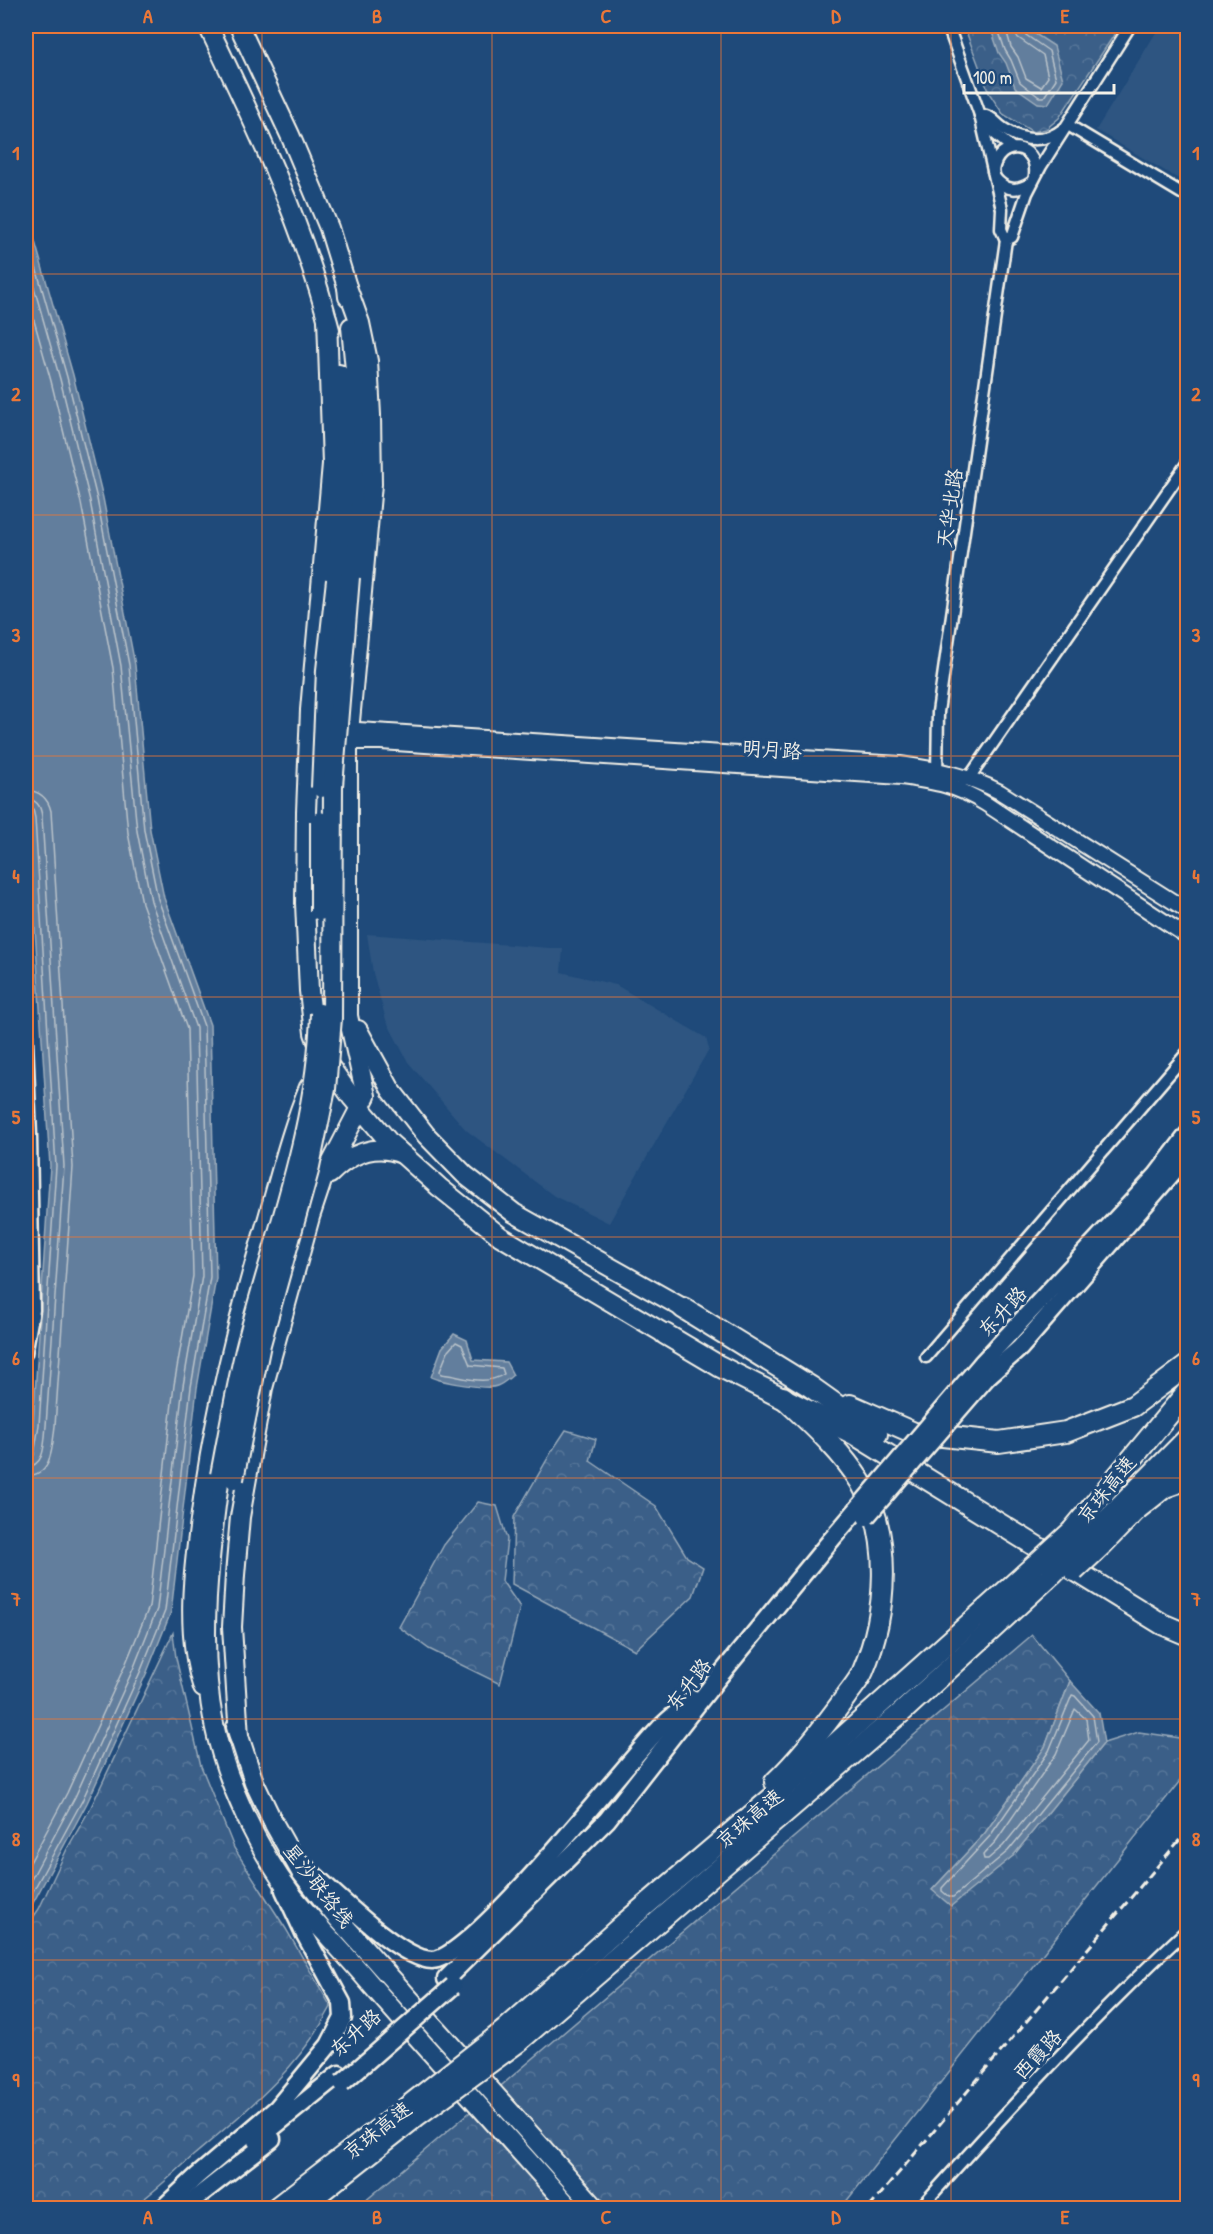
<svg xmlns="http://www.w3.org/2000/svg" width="1213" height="2234" font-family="'Patrick Hand','LXGW WenKai TC',sans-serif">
	<defs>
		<pattern id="forest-crowns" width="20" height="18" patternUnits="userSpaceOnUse" patternTransform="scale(1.5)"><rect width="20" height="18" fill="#3a5f88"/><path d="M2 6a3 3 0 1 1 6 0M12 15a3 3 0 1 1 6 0" fill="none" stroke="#577699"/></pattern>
	</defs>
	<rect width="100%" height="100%" fill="#1f4a7a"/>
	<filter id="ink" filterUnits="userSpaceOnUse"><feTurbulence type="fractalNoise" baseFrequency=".0167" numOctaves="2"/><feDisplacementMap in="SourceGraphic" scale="12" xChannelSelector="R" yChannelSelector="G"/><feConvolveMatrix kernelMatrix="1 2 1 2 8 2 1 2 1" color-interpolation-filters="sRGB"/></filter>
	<g filter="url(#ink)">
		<g fill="#2d5581">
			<polygon points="1160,26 1187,26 1187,184 1096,130"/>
			<polygon points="367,934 563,949 561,972 616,985 706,1038 709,1049 609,1223 554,1196 466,1130 408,1062 386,1020 373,973"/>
		</g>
		<g fill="url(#forest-crowns)" stroke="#97a8b8" stroke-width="1.5">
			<polygon points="964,26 1120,26 1059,118 1046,129 1033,132 1003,114 989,93"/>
			<polygon points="566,1430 596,1439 590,1461 656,1506 687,1557 703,1567 693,1596 635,1650 512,1584 514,1517 552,1451"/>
			<polygon points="478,1502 497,1506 507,1539 502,1581 520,1607 500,1684 429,1649 399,1627 444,1545"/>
			<path d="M173,1633L176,1658L201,1766L234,1848L286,1929L331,2007C298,2070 247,2110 194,2155C174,2173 154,2193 131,2208H26V1928L39,1909L67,1849L91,1807Z"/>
			<polygon points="1032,1635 1070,1681 1045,1747 985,1833 932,1890 1013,1856 1104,1743 1139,1732 1187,1739 1187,1772 841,2208 357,2208"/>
		</g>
		<g fill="#627e9d" stroke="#9cacbb" stroke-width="1.5">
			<polygon points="990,26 1023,26 1054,46 1063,80 1048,104 1038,103 1015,87 1006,63 999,53"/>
			<polygon points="26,210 73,375 103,498 135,665 150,830 164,898 210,1025 216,1278 197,1388 171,1612 147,1672 87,1803 26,1916 26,1473 33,1424 50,1166 26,786"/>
			<path d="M454,1334L467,1340L473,1360L506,1362L513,1375C509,1378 503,1384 497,1386C487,1390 442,1382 431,1377L442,1348Z"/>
			<polygon points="1070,1681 1099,1713 1104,1743 1013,1856 951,1906 932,1890 985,1833 1045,1747"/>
		</g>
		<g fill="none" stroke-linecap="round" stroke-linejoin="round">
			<g stroke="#bac3ca" stroke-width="1.5">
				<polyline points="997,26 1005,50 1011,60 1020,82 1039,97 1044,97 1056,79 1049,51 1023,33 1021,26"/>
				<polyline points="1005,26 1011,47 1018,57 1026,78 1041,87 1048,77 1043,55 1017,37 1013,26"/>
				<polyline points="26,232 67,377 97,499 129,665 144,830 158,899 204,1026 210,1277 191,1387 165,1611 141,1670 82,1801 26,1904"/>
				<polyline points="26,259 60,379 90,501 121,666 137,831 151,901 196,1028 202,1276 183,1386 157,1609 134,1667 75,1797 26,1889"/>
				<polyline points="26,292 51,381 81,503 113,668 128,833 142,903 187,1029 193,1276 174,1385 149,1607 126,1663 67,1793 26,1870"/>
				<path d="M26,790C39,791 48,798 51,811L73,1167L55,1426C52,1447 53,1475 26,1476"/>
				<path d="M26,799C37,799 41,806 42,817L64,1166L46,1426C44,1442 46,1466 26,1467"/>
				<polyline points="26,807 33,809 35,818 56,1166 39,1425 34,1455 31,1459 26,1460"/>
				<path d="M456,1342L462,1345L470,1365L502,1368L504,1374C485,1387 462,1376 441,1374L440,1371L448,1351Z"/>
				<polygon points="1072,1695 1075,1696 1093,1716 1097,1742 1008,1851 953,1897 949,1897 942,1891 942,1888 990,1836 1049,1751"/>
				<polygon points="1075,1709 1086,1719 1089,1740 1003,1846 988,1859 984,1859 983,1855 996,1841 1056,1754"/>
			</g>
			<defs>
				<g id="minor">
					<polyline points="948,26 980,115 1002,209 1001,229 1006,240"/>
					<path d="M980,115C994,116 993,122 1004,129C1023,142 1046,143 1063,129"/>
					<polyline points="980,116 995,134 1012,148"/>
					<polyline points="1068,125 1188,197"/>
					<path d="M993,171C998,138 1038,142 1035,175"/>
					<path d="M995,178C1006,191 1017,192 1031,183"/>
					<polyline points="1006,240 1012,237 1027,193 1041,166 1130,26"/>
					<polyline points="937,776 938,712 1006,240"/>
					<polyline points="964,781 969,778 1188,462"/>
					<polyline points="26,1016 31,1136 34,1310 26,1354"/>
					<polyline points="926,1357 1188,1052"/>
					<path d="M920,2208C1006,2112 1093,2017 1188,1929"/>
				</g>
				<g id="tertiary">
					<path d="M342,729L900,764C935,769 968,775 1000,792L1188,911"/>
					<path d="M341,742H381L901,777C935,782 956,785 986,804L1188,937"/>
				</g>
				<g id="primary">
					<polyline points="982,1363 1156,1176 1188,1134"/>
					<polyline points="988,1376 1020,1348 1188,1155"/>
					<path d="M298,1861C327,1884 397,1959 432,1960C471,1961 624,1765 659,1729C669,1718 682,1709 694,1699"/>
					<polyline points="446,1979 607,1820 717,1679 831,1540"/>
					<polyline points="256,2141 339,2074"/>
					<polyline points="163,2208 197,2176 277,2108 329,2045 343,2018 342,2003 304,1933 284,1890"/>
					<polyline points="183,2208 272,2139"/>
				</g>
				<g id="trunk">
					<path d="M208,26C255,124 303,223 330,330"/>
					<polyline points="239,26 290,135 329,228 347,287 348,297"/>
					<polyline points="327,318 332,464 310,710 306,812 305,903 309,991 314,1033 322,1055 352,1098 390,1143 439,1187 500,1236 665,1334"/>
					<polyline points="350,577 358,459 356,381 351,327"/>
					<path d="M336,580C343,512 350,442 339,374"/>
					<polyline points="358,1030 391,1090 426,1135 465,1175 514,1213 683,1308"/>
					<path d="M330,1174C350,1154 375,1143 402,1154"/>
					<path d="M220,1475C209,1555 198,1645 214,1724C226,1782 257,1848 293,1896C316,1925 344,1952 368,1981C434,2058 504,2132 570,2208"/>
					<path d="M203,1688C185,1632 193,1571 201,1513C214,1413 238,1317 267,1221C280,1176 291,1130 309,1087"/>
					<polyline points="236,1727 254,1782 274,1824 301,1872 334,1914 596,2208"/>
					<polyline points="239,1737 232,1627 235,1575 240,1517 263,1388 310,1217 322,1181 366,1096 348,1016 348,743 372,484 371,415 368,361 360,323 347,287"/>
				</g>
				<g id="motorway">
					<polyline points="683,1308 811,1387 877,1434"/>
					<polyline points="665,1334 719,1366 854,1434 1162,1624 1188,1635"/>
					<polyline points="850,1405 914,1433 999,1442 1066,1432 1133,1406 1188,1365"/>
					<polyline points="1167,1485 1188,1462"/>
					<polyline points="1072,1531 1188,1391"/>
					<polyline points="1087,1540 1188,1438"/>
					<polyline points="1102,1545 1136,1510 1165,1487 1188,1479"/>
					<path d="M775,1782C801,1757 824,1727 845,1698C851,1689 859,1681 863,1671C887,1614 893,1536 860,1481C840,1449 810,1423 783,1397"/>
					<polyline points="505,2030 626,1922 832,1747 1036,1564"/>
					<polyline points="518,2042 903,1711 1052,1574"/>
					<polyline points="276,2208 406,2108"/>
					<polyline points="300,2208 413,2119"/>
				</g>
			</defs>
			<use href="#minor" stroke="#f4f1e8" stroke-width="15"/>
			<use href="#tertiary" stroke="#f4f1e8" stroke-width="18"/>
			<use href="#primary" stroke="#f4f1e8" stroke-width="21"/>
			<use href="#trunk" stroke="#f4f1e8" stroke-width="22"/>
			<use href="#motorway" stroke="#f4f1e8" stroke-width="24"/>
			<use href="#minor" stroke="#1f4a7a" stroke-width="10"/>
			<use href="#tertiary" stroke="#1f4a7a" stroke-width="14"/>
			<use href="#primary" stroke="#1f4a7a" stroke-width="16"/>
			<use href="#trunk" stroke="#1f4a7a" stroke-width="18"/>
			<use href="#motorway" stroke="#1f4a7a" stroke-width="20"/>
			<polyline stroke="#f4f1e8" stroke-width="3" stroke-dasharray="9 4.5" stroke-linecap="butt" points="869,2208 1188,1830"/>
			<defs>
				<g id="primary-bridge">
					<polyline points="866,1517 988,1376"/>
					<polyline points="831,1540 982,1363"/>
					<polyline points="342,2083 453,1986"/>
				</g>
				<g id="trunk-bridge">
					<polyline points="321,788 326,670 336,580"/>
					<polyline points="320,911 320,821"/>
					<path d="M220,1475C228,1434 235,1391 245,1350C273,1238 317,1130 320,1013"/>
					<polyline points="234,1479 261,1344 309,1171 326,1089 332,1018 333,786 350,577"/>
				</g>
				<g id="motorway-bridge">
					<polyline points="1036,1564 1072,1531"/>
					<polyline points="1074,1571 1102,1545"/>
					<polyline points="1052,1574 1087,1540"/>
					<polyline points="406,2108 505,2030"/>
					<polyline points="415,2117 518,2042"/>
				</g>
			</defs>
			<use href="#primary-bridge" stroke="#f4f1e8" stroke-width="21" stroke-linecap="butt"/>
			<use href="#trunk-bridge" stroke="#f4f1e8" stroke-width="22" stroke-linecap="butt"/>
			<use href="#motorway-bridge" stroke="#f4f1e8" stroke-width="24" stroke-linecap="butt"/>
			<use href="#primary-bridge" stroke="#1f4a7a" stroke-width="16"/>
			<use href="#trunk-bridge" stroke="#1f4a7a" stroke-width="18"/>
			<use href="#motorway-bridge" stroke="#1f4a7a" stroke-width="20"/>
		</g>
	</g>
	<path fill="none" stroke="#ea7738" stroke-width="1.5" stroke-opacity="0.55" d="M262,26V2208M492,26V2208M721,26V2208M951,26V2208M26,274H1188M26,515H1188M26,756H1188M26,997H1188M26,1237H1188M26,1478H1188M26,1719H1188M26,1960H1188"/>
	<g text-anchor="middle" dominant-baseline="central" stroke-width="6" stroke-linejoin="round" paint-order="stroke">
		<g font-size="20" fill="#f4f1e8" stroke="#1f4a7a">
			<text transform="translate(949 508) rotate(-82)">天华北路</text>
			<text transform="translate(772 749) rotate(4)">明月路</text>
			<text transform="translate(1002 1311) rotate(-47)">东升路</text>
			<text transform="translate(1106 1489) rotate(-51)">京珠高速</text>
			<text transform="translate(688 1684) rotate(-52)">东升路</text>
			<text transform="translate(749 1818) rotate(-40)">京珠高速</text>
			<text transform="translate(319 1885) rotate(52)">星沙联络线</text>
			<text transform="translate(355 2032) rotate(-42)">东升路</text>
			<text transform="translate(1037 2054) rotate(-47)">西霞路</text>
			<text transform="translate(377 2130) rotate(-38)">京珠高速</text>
		</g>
	</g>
	<rect width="1213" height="2234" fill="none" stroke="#1f4a7a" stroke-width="66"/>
	<path d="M964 84v9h150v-9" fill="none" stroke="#f4f1e8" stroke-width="3"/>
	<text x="973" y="84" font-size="18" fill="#f4f1e8" stroke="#1f4a7a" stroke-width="4.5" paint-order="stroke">100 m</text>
	<rect x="33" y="33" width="1147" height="2168" fill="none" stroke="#ea7738" stroke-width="2"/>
	<g font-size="20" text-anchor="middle" font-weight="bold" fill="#ea7738">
		<text x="148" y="23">A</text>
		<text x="377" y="23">B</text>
		<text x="606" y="23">C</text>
		<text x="836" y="23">D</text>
		<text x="1065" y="23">E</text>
		<text x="16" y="160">1</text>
		<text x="1196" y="160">1</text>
		<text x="16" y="401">2</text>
		<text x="1196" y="401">2</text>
		<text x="16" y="642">3</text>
		<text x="1196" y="642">3</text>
		<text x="16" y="883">4</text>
		<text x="1196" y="883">4</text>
		<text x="16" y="1124">5</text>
		<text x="1196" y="1124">5</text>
		<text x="16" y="1365">6</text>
		<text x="1196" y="1365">6</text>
		<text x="16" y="1606">7</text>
		<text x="1196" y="1606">7</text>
		<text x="16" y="1846">8</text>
		<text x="1196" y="1846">8</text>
		<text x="16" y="2087">9</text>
		<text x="1196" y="2087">9</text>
		<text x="148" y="2224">A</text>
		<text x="377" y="2224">B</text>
		<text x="606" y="2224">C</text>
		<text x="836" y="2224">D</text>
		<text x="1065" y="2224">E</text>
	</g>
</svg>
